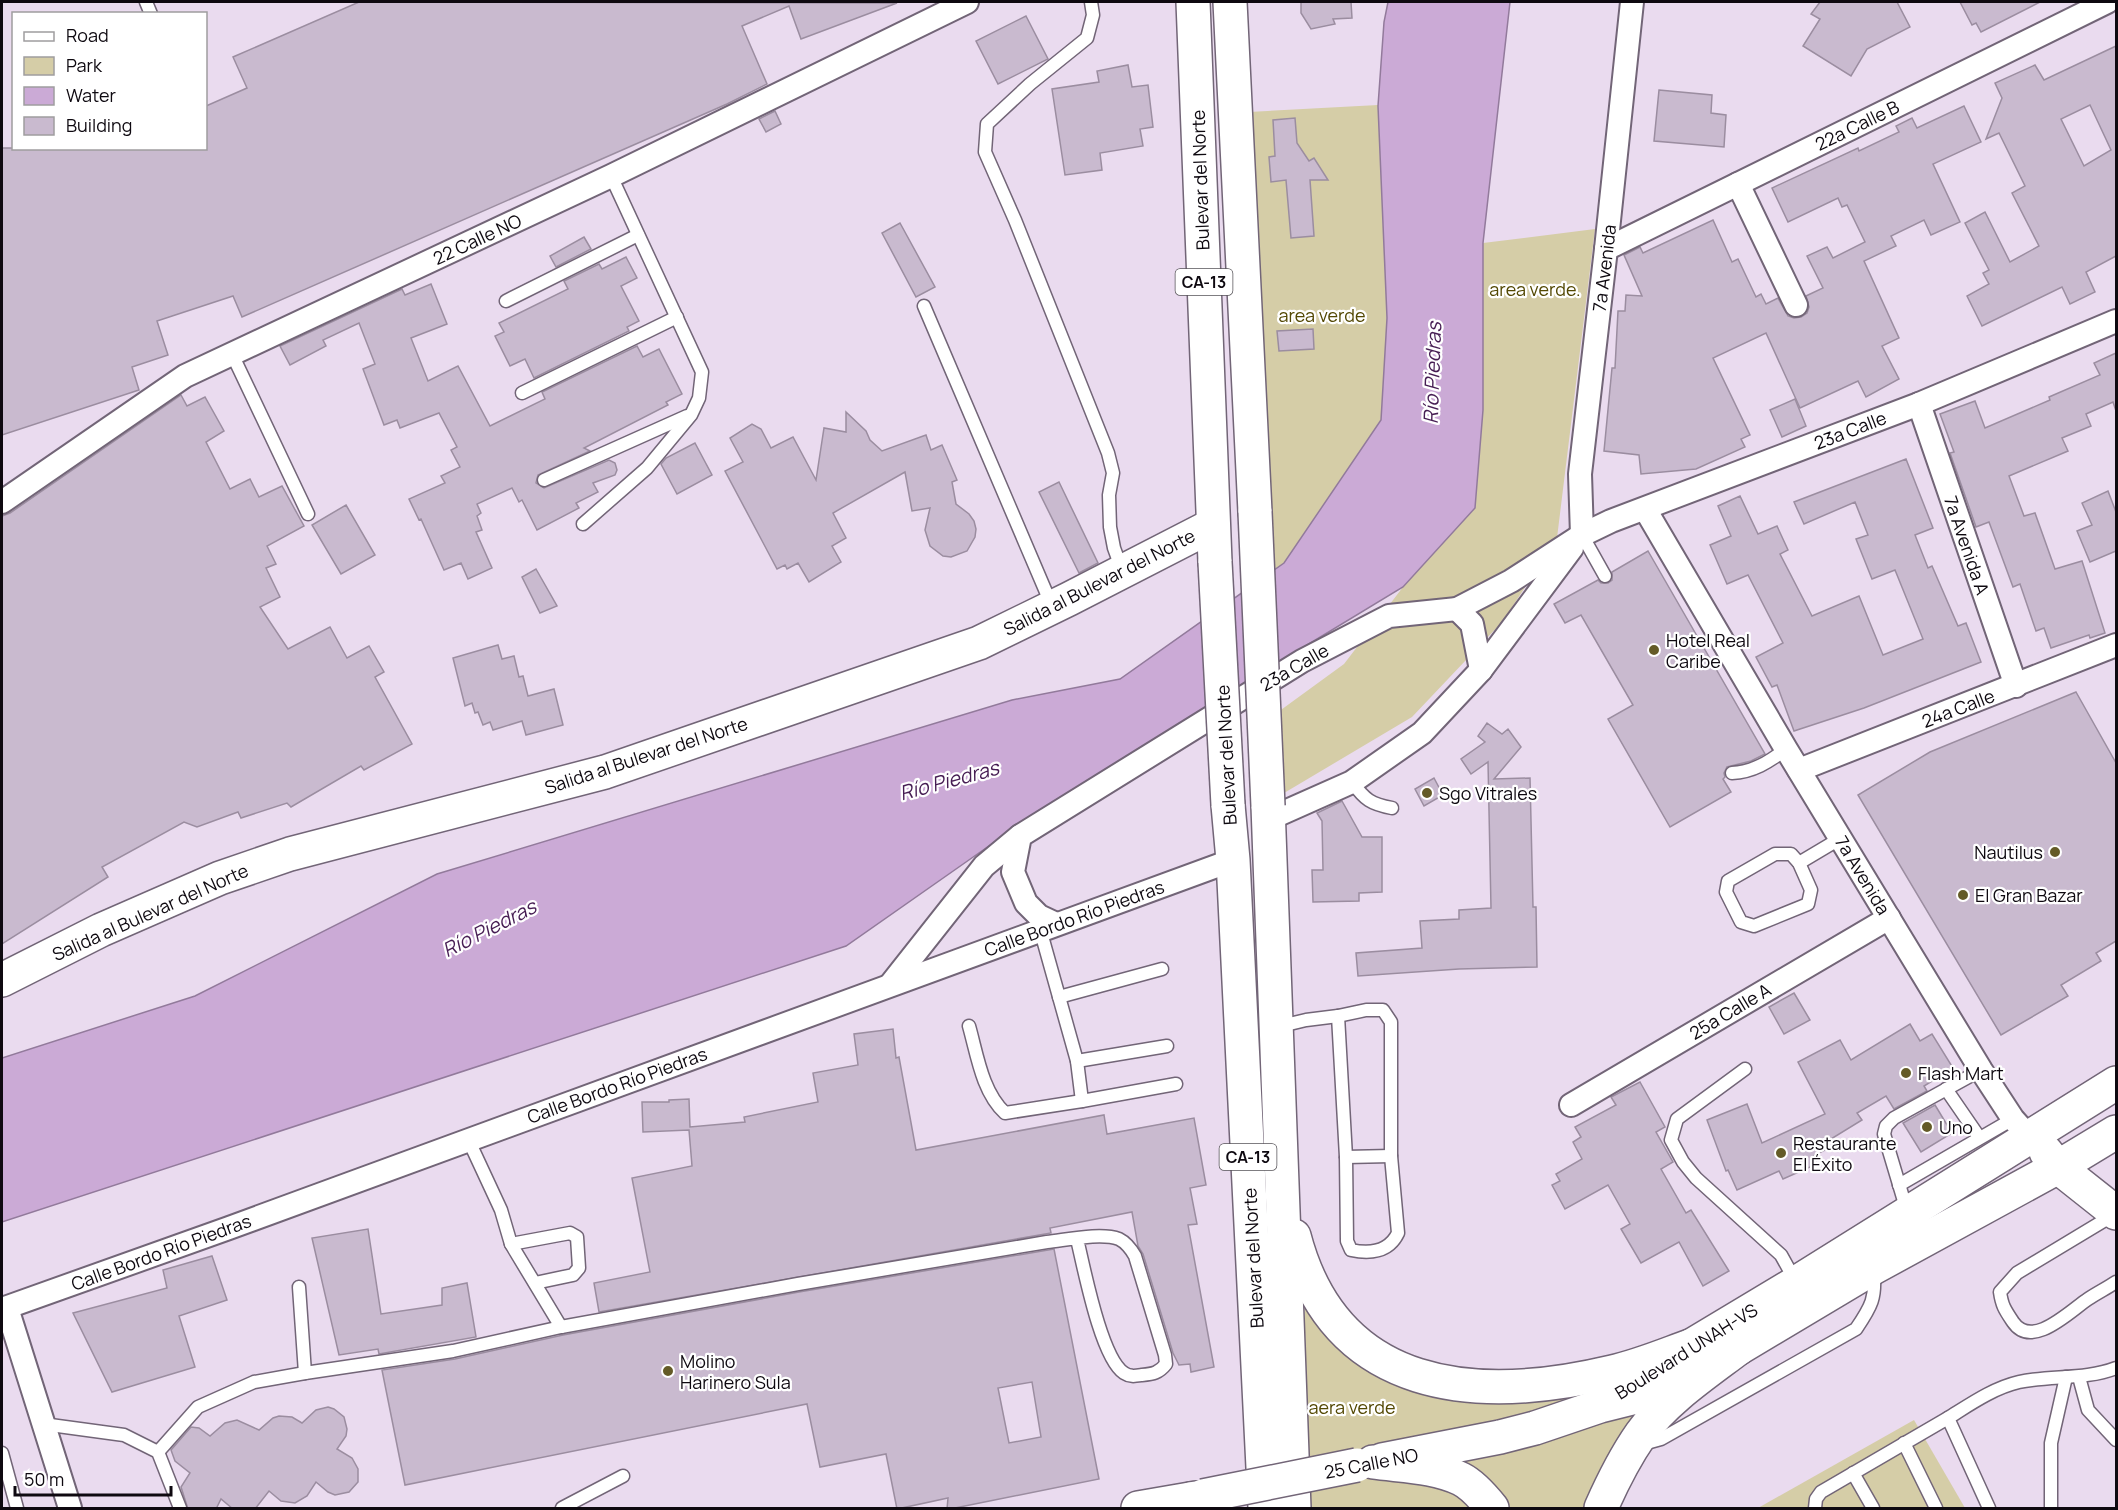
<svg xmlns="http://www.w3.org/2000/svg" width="2118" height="1510" font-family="Manrope,sans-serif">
	<rect width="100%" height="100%" fill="#eadbef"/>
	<g fill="#d5cda7">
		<polygon points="1378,105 1387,318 1381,420 1284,563 1265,576 1249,112"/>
		<polygon points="1595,229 1557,538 1503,621 1412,717 1274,799 1274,715 1344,664 1403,587 1475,508 1483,410 1483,243"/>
		<polygon points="1304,1290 1373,1369 1603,1385 1571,1399 1507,1420 1308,1460"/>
		<polygon points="1650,1409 1589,1508 1503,1508 1440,1462"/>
		<polygon points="1914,1420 1965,1508 1758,1508"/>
		<polygon points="1393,1473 1430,1478 1480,1508 1309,1508 1309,1489"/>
	</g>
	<polygon fill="#cbaad6" stroke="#927a9b" stroke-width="1.5" points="1388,2 1510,2 1483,243 1483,410 1475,508 1403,587 1294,653 996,841 846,946 2,1222 2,1058 195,996 437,874 1012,700 1120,679 1284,563 1381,420 1387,318 1378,106 1384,22"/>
	<g fill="#c9bacf" stroke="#9b8da0" stroke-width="1.5" fill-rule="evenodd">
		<polygon points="359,2 897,3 801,39 789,6 742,26 767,84 727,104 242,317 233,296 157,321 168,355 132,367 139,390 2,435 2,148 206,148 206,106 247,88 233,57"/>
		<polygon points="1301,2 1351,2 1352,18 1333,19 1335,24 1311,29 1301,13"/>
		<polygon points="1820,2 1897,2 1910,27 1867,49 1851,76 1803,46 1820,19 1811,14"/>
		<polygon points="1960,2 2040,2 1981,32 1976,23 1972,25"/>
		<polygon points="1026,16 1048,59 998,84 976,41"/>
		<path d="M2116,46V256L2086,272L2095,292L2070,304L2062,287L1982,326L1967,296L1989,284L1983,273L1989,270L1965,223L1985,212L2010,262L2039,246L2012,193L2025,186L1999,133L1986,139L2002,98L1995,83L2035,65L2044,80ZM2090,105L2111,150L2084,166L2061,119Z"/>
		<polygon points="1128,65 1132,87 1148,85 1153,127 1140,129 1143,146 1100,153 1102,170 1065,175 1052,89 1099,82 1097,71"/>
		<polygon points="1659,90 1712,95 1711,113 1726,115 1724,147 1654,141"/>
		<polygon points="1964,106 1981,142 1933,164 1960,222 1931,235 1924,220 1891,236 1896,246 1864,261 1899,338 1882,346 1899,379 1866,397 1858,381 1800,408 1766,333 1713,358 1750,435 1741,439 1745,447 1696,469 1641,474 1639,455 1604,451 1612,368 1615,368 1618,311 1625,311 1626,295 1642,296 1624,255 1640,247 1643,253 1713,220 1732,262 1738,259 1756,297 1761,294 1766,304 1778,298 1788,316 1794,318 1801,317 1807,313 1809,307 1806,296 1823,288 1807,256 1827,247 1833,258 1865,242 1847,205 1842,207 1838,198 1788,222 1772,188 1858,148 1859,151 1899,132 1896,126 1912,118 1917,128"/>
		<polygon points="775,111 781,124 766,132 759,119"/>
		<polygon points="1295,118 1297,143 1309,161 1314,158 1328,180 1310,180 1314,236 1291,238 1286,180 1271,182 1269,157 1275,156 1273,120"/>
		<polygon points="900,223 935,287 916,297 882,233"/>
		<polygon points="584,237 591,249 556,267 550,256"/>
		<polygon points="626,257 637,278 621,286 639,321 627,327 629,331 534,378 525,359 510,366 495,336 504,332 499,323 568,289 564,281 599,264 602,269"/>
		<polygon points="431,284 447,324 411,338 428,381 458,366 490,426 545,399 542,392 637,346 643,357 659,349 682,394 666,402 668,405 584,448 590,451 538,475 536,483 544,488 609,460 615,463 617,470 615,475 593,483 598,492 576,503 579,508 537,530 522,500 519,502 512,488 477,504 481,513 477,516 482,530 476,532 492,568 468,579 461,563 444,570 421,519 419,520 409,499 445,483 441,476 460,467 451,450 457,447 439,413 400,428 397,420 384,425 363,369 375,364 359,323 323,340 326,346 290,365 280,346 402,289 405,295"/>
		<polygon points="1313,329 1314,349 1279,351 1277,331"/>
		<polygon points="2116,353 2116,411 2113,402 2086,414 2091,426 2062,438 2068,451 2009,476 2024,516 2035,513 2055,569 2082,561 2105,633 2090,638 2089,635 2051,648 2044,628 2036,631 2020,584 2013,587 1989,522 1976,527 1950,453 1954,452 1940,414 1975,401 1985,428 2050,400 2049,397 2100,375 2094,363"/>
		<polygon points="181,395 187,406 205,397 224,431 206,442 230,489 250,479 259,497 282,486 304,526 267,546 276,564 266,568 280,597 260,607 288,649 330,627 347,658 369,646 384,672 375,677 412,744 364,770 361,766 291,807 287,803 241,818 238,812 197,827 184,822 102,867 108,877 2,944 2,516 10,513"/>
		<polygon points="1795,399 1806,426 1782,437 1770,410"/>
		<polygon points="846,412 866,431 870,440 882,451 926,435 931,450 942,445 957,480 952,482 956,504 969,514 974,521 976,529 975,537 967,551 951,557 943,556 930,546 925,530 930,508 912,511 905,472 833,513 846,538 832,546 841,562 809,582 798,563 787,569 785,565 777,569 725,471 743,462 730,438 752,424 761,429 771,448 793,437 816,480 824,428 846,432"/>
		<polygon points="695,443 712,475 677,494 661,464 666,458"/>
		<polygon points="1906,459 1933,528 1915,535 1928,568 1932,566 1958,626 1966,623 1981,662 1864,708 1794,731 1777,685 1772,687 1756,657 1783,643 1748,575 1727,584 1710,545 1731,536 1718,506 1740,496 1758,534 1777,526 1788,550 1780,554 1812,616 1859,596 1883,655 1923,639 1895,570 1872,579 1856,539 1868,535 1855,502 1804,524 1794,502"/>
		<polygon points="1059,482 1098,563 1079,573 1039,492"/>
		<polygon points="2108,491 2116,512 2116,551 2090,562 2077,531 2092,525 2082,503"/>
		<polygon points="346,505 375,555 341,574 312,525"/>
		<polygon points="1648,551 1765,754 1751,761 1727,767 1724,773 1725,777 1723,779 1731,792 1670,827 1608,719 1633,705 1581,615 1565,623 1554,604 1598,580 1601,583 1608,583 1612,580 1612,572"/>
		<polygon points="536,569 557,606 540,613 522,577"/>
		<polygon points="498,645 502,659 514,656 519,677 523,676 528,696 554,689 563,725 526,735 522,721 493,730 490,722 483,725 478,712 475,713 472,703 465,706 453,658"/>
		<polygon points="2076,692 2116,763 2116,941 2096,953 2101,961 2061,985 2068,996 2001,1035 1858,795 1930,752"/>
		<polygon points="1487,723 1502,734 1508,729 1521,747 1494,779 1530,778 1533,907 1536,907 1537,967 1459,969 1358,976 1356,953 1422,948 1420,921 1459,919 1459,910 1491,908 1488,762 1471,774 1461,759 1485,742 1478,736"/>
		<polygon points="1434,778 1443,795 1424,806 1415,789"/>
		<polygon points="1342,801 1362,837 1382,837 1382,892 1359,893 1359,901 1313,902 1312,870 1323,870 1322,821 1317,813"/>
		<polygon points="1794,993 1810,1020 1784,1034 1769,1007"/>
		<polygon points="1910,1024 1920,1041 1932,1034 1953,1068 1924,1086 1927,1091 1894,1109 1886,1096 1857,1113 1862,1120 1826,1142 1829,1148 1813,1156 1817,1164 1783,1179 1779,1171 1737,1190 1728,1170 1726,1171 1707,1120 1747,1104 1762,1143 1825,1114 1798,1062 1840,1040 1851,1060"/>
		<polygon points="893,1029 896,1058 899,1057 916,1150 1104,1115 1107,1134 1194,1118 1206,1185 1190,1188 1197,1224 1188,1225 1214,1367 1191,1372 1190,1364 1179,1365 1173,1353 1143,1254 1138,1246 1132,1212 1050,1228 1051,1233 599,1312 594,1283 650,1272 632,1178 692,1166 689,1130 643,1132 642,1102 669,1102 669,1100 689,1099 690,1127 745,1122 744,1117 818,1102 813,1073 858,1065 854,1034"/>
		<polygon points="1640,1082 1665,1127 1656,1132 1673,1162 1661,1169 1686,1213 1691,1210 1729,1271 1703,1286 1679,1242 1641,1263 1621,1229 1630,1224 1608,1185 1565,1209 1552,1185 1560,1181 1556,1174 1582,1159 1573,1142 1581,1137 1575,1127 1616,1105 1611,1097"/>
		<polygon points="1935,1105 1952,1133 1921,1152 1903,1123"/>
		<polygon points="368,1229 381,1314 442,1305 442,1288 467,1283 476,1337 379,1354 378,1349 339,1355 312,1238"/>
		<path d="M1054,1249L1099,1479L950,1509H947L948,1498L897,1509L886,1454L820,1467L807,1404L405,1485L382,1370L455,1359L563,1335L799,1292ZM1032,1382L1041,1437L1009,1443L998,1388Z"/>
		<polygon points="212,1256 227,1300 179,1316 195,1367 112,1392 73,1313 167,1288 163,1270"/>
		<polygon points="328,1407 334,1409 344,1417 347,1429 346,1436 337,1449 352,1458 358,1469 358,1482 349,1492 335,1495 328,1492 316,1482 307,1496 295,1503 281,1501 269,1491 255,1509 233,1509 221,1499 216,1509 188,1509 181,1487 190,1473 175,1461 171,1450 191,1427 199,1428 210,1436 225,1423 237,1420 259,1430 273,1418 279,1416 292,1417 302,1423 316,1410"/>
	</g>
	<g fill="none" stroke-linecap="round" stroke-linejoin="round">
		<defs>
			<g id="lane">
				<polyline points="146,2 151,14"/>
				<polyline points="1091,2 1093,15 1087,38 1030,84 987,124 985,152 1015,220 1108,453 1113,473 1109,495 1110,527 1114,548 1122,570"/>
				<polyline points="506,301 638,235"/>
				<polyline points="924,306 1052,606"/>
				<polyline points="232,354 308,514"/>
				<polyline points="522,393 677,317"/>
				<polyline points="544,480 687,416"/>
				<polyline points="583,524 647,468 691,415 699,398 702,372 611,176"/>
				<polyline points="1582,535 1605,576"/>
				<path d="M1732,773C1753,772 1769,762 1786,749"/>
				<path d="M1352,782C1365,800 1371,804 1392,808"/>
				<polygon points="1775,854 1791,854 1799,863 1811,890 1808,904 1754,926 1741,922 1726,892 1728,881"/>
				<polyline points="1799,863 1841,838"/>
				<polyline points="1040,929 1077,1061 1082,1101 1176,1084"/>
				<polyline points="1059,997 1162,969"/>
				<path d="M1366,1010H1383L1391,1022V1156L1398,1233C1389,1252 1370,1254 1351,1250L1347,1241L1346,1157L1338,1016Z"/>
				<path d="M969,1026C977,1054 982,1092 1005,1113L1082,1101"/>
				<polyline points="1277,1027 1306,1020 1338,1016"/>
				<polyline points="1077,1061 1167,1046"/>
				<polyline points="1745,1069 1677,1119 1671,1140 1683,1162 1696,1178 1781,1255 1796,1282"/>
				<polyline points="1946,1089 1979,1137"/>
				<polyline points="468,1139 501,1210 511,1244 561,1327"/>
				<polyline points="1346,1157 1391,1156"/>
				<polyline points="1899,1185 2013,1119"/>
				<polyline points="1907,1211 1884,1134 1886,1126 1894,1118 1981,1070"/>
				<path d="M2115,1214L2017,1273L2000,1292C2002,1306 2005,1310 2013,1322C2032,1350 2070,1311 2088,1299C2097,1293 2107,1288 2116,1282"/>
				<polyline points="511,1244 570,1233 577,1237 579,1268 573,1275 535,1283"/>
				<polyline points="299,1287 305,1373"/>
				<polyline points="2079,1377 2088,1410 2116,1440"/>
				<polyline points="43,1424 124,1435 158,1452 180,1508"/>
				<polyline points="1904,1443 1936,1508"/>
				<path d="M1643,1444L1661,1439L1856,1329C1871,1307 1877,1297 1873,1270"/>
				<path d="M158,1452L198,1407L254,1382L305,1373L453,1351L561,1327L798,1284L1047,1242C1066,1240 1101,1232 1119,1239C1127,1243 1131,1249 1135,1256L1165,1355L1166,1364C1159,1373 1153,1374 1142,1375C1135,1376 1130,1377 1124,1373C1101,1358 1084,1268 1077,1239"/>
				<polyline points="2,1453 17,1508"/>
				<polyline points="1853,1473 1873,1508"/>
				<polyline points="562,1508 623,1476"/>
				<polyline points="1815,1508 1816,1499 1821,1492 1948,1418"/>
				<path d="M1989,1508L1948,1418C1969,1405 1993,1388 2019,1382C2051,1375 2085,1380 2116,1368"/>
				<polyline points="2051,1508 2051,1443 2066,1377"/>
			</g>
			<g id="street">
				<polyline points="1738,184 1796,305"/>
				<polyline points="1606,249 2107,2"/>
				<polyline points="1919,404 2016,686"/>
				<polyline points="2,502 185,376 611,176 967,2"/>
				<polyline points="1645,509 1786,749 1981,1070 2013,1119 2029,1137"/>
				<polyline points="1582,535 1580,474 1606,249 1632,2"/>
				<polyline points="1457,609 1472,624 1481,670"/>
				<polyline points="1799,770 2116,645"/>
				<polyline points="1269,819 1352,782 1422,733 1481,670 1572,548"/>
				<polyline points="1056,924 1039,916 1026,903 1013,872 1020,836 1302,661 1389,616 1457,609 1511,581 1582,535 1611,521 1919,404 2116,321"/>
				<polyline points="890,985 984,866 1020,836"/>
				<polyline points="1571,1105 1889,918"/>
				<polyline points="7,1308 70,1508"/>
				<polyline points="2,1309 229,1228 1233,860"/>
			</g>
			<g id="secondary">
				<polyline points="2,980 101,930 220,878 290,854 605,772 979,643 1069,599 1213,525"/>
				<polyline points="2046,1152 2058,1167 2116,1213"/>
				<polyline points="1666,1361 1796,1283 2116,1083"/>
				<polyline points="1382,1460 1500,1437 1535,1428 1600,1406 1636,1397 1739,1348 1873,1268 2058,1167 2116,1132"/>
				<polyline points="1138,1508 1196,1498"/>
			</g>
			<g id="highway">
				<polyline points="1193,2 1215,562"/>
				<polyline points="1230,2 1255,512"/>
				<polyline points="1228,805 1233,860 1265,1508"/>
				<polyline points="1268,806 1294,1508"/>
				<path d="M1294,1236C1335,1394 1477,1404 1612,1372C1639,1366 1665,1355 1690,1346"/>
				<path d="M1373,1462C1401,1466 1435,1466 1461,1479C1473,1485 1484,1498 1492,1508"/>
				<polyline points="1169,1508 1191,1499"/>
				<path d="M1601,1508C1612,1483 1625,1457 1641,1434C1664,1401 1706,1373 1739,1348"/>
			</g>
		</defs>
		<use href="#lane" stroke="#726577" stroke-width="15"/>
		<use href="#street" stroke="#726577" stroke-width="26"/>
		<use href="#secondary" stroke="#726577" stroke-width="36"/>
		<use href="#highway" stroke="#726577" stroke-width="36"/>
		<use href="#lane" stroke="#fff" stroke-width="12"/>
		<use href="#street" stroke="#fff" stroke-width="22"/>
		<use href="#secondary" stroke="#fff" stroke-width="33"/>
		<use href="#highway" stroke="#fff" stroke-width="33"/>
		<defs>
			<polyline id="secondary-bridge" points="1203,1496 1357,1465"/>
			<g id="highway-bridge">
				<polyline points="1255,512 1268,806"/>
				<polyline points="1215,562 1228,805"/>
			</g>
		</defs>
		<use href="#secondary-bridge" stroke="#726577" stroke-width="36" stroke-linecap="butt"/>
		<use href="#highway-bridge" stroke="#726577" stroke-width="36" stroke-linecap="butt"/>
		<use href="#secondary-bridge" stroke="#fff" stroke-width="33"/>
		<use href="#highway-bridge" stroke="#fff" stroke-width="33"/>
	</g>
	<g fill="#645b27" stroke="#fff" stroke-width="2">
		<circle cx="1654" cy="650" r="6"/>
		<circle cx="1427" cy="793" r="6"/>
		<circle cx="2055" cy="852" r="6"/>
		<circle cx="1963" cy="895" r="6"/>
		<circle cx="1906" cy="1073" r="6"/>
		<circle cx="1927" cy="1127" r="6"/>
		<circle cx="1781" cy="1153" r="6"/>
		<circle cx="668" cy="1371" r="6"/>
	</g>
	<g text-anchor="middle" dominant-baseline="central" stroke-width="4.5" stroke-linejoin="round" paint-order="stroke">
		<g fill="#fff" stroke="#565358" stroke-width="1.5">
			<rect x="1175.5" y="269" width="57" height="26" rx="4.5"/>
			<rect x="1219.5" y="1144" width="57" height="26" rx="4.5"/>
		</g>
		<g font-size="16" font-weight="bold" fill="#0e0910">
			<text x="1204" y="282">CA-13</text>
			<text x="1248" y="1157">CA-13</text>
		</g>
		<g font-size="18" fill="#0e0910" stroke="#fff">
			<text transform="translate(1857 125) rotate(-26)">22a Calle B</text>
			<text transform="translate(1200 180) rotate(-92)">Bulevar del Norte</text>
			<text transform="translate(477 239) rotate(-25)">22 Calle NO</text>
			<text transform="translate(1604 268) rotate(-83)">7a Avenida</text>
			<text transform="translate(1850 430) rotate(-21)">23a Calle</text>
			<text transform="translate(1967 545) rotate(71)">7a Avenida A</text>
			<text transform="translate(1099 582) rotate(-27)">Salida al Bulevar del Norte</text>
			<text transform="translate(1294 667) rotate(-30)">23a Calle</text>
			<text transform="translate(1958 708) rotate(-21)">24a Calle</text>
			<text transform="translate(646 755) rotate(-18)">Salida al Bulevar del Norte</text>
			<text transform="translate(1226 755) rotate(-93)">Bulevar del Norte</text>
			<text transform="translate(1863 875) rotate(59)">7a Avenida</text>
			<text transform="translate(150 912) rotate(-24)">Salida al Bulevar del Norte</text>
			<text transform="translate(1074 918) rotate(-20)">Calle Bordo Río Piedras</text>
			<text transform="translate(1730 1011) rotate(-31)">25a Calle A</text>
			<text transform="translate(617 1085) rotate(-20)">Calle Bordo Río Piedras</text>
			<text transform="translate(161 1252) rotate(-20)">Calle Bordo Río Piedras</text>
			<text transform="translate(1253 1258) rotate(-93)">Bulevar del Norte</text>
			<text transform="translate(1686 1351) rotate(-32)">Boulevard UNAH-VS</text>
			<text transform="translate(1371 1463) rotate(-11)">25 Calle NO</text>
		</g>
		<g font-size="18" fill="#534803" stroke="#fff">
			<text x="1535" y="289">area verde.</text>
			<text x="1322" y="315">area verde</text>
			<text x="1352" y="1407">aera verde</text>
		</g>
		<g font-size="18" fill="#0e0910" stroke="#fff" text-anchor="start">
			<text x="1666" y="640">Hotel Real<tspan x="1666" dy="21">Caribe</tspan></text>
			<text x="1439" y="793">Sgo Vitrales</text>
			<text x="2043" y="852" text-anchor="end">Nautilus</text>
			<text x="1975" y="895">El Gran Bazar</text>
			<text x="1918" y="1073">Flash Mart</text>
			<text x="1939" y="1127">Uno</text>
			<text x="1793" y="1143">Restaurante<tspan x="1793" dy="21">El Éxito</tspan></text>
			<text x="680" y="1361">Molino<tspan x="680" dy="21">Harinero Sula</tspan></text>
		</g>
		<g font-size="20" font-style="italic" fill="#461d53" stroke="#fff">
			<text transform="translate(1432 373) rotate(-88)">Río Piedras</text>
			<text transform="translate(949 780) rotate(-15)">Río Piedras</text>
			<text transform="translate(489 928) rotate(-27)">Río Piedras</text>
		</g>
	</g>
	<rect width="2118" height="1510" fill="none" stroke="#0e0910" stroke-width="6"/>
	<rect x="12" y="12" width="195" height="138" fill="#ffffff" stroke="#9f9d9f" stroke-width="1.5"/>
	<rect x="24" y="32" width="30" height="9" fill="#ffffff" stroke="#9f9d9f" stroke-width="1.5"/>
	<text x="66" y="42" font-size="18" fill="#0e0910">Road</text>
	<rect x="24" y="57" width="30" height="18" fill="#d5cda7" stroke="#9f9d9f" stroke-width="1.5"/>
	<text x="66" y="72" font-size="18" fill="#0e0910">Park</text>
	<rect x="24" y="87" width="30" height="18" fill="#cbaad6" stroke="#9f9d9f" stroke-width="1.5"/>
	<text x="66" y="102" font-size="18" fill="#0e0910">Water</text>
	<rect x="24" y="117" width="30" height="18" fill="#c9bacf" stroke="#9f9d9f" stroke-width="1.5"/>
	<text x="66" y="132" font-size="18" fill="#0e0910">Building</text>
	<path d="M15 1486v9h156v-9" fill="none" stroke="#0e0910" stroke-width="3"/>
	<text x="24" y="1486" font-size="18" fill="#0e0910" stroke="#ffffff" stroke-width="4.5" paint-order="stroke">50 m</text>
</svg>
